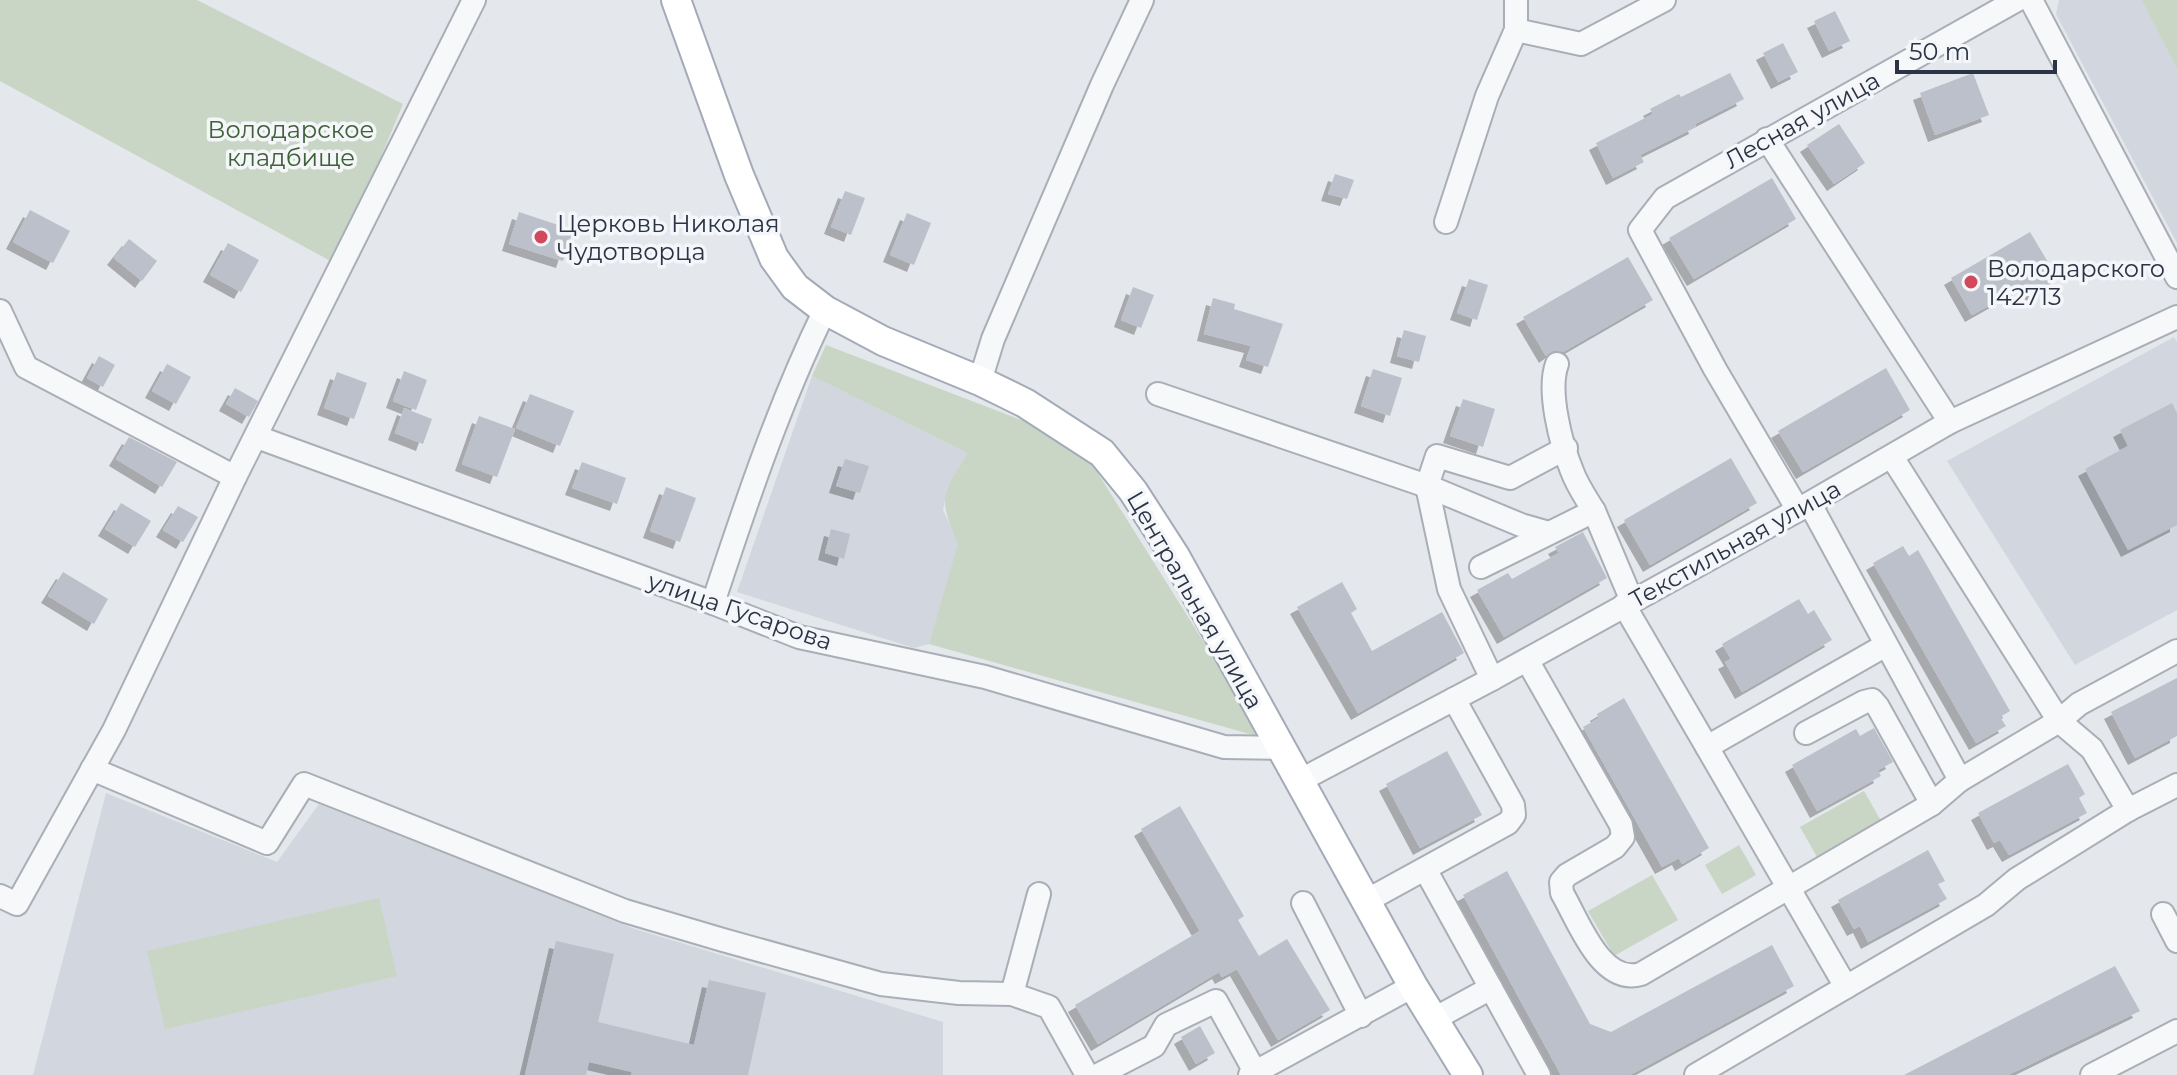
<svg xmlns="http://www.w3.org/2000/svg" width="2177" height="1075" font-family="Montserrat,sans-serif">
	<defs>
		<filter id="shadow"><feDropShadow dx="-7" dy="7" stdDeviation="0" flood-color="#0004"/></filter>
	</defs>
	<rect width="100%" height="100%" fill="#e4e7ec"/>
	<g fill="#d2d6de">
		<polygon points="2059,0 2177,0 2177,243 2056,14"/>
		<polygon points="2174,337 2177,342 2177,610 2075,665 1947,461"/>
		<polygon points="812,376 969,453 947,490 943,510 959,544 929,644 914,648 737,592"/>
		<polygon points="106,793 277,862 319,804 635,929 943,1022 943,1075 33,1075"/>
	</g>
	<g fill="#c9d6c5">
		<polygon points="0,0 197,0 403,104 336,264 0,81"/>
		<polygon points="2142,0 2177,0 2177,68"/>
		<path d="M826,345L1029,423L1094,467L1264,738L929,644L958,544C938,497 941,496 968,453L812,376Z"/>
		<polygon points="1864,791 1881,821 1817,857 1800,827"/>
		<polygon points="1739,845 1756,875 1722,894 1705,865"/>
		<polygon points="1652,875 1678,920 1614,956 1588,911"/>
		<polygon points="379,898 397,976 165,1029 147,951"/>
	</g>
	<g fill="#bbc0ca" filter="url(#shadow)">
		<polygon points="1835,11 1850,41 1829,51 1814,21"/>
		<polygon points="1783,43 1798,72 1778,82 1763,53"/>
		<polygon points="1730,73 1744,99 1695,124 1696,127 1640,155 1644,162 1613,178 1596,143 1653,114 1650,109 1679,94 1681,97"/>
		<polygon points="1973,73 1989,115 1935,135 1920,93"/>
		<polygon points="1839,124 1865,163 1834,184 1807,145"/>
		<polygon points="1335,174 1354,180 1347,199 1328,194"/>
		<polygon points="1772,178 1796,219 1694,279 1669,238"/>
		<polygon points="845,191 865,198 851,235 831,227"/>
		<polygon points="30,210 70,231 53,263 13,242"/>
		<polygon points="519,212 573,230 563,261 509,244"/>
		<polygon points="907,213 931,223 914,265 890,255"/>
		<polygon points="2030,232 2058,279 2033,294 2027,284 1972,315 1951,278"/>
		<polygon points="129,239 157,261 142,281 114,258"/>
		<polygon points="228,243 259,260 241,292 210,275"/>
		<polygon points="1628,257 1653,300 1563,352 1554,350 1546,356 1523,317"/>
		<polygon points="1469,279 1488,285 1477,320 1457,313"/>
		<polygon points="1133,287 1154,295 1141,328 1121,320"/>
		<polygon points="1213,298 1235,304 1234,309 1283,324 1268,367 1246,360 1251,346 1204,334"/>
		<polygon points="1404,330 1426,336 1419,362 1397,356"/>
		<polygon points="99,356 115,365 103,387 87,378"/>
		<polygon points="167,364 191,377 176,404 152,391"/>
		<polygon points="1886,368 1910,410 1803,472 1778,431"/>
		<polygon points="1373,369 1402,378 1390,416 1361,406"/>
		<polygon points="404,371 427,380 416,410 393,401"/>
		<polygon points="337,372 367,383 354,419 324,408"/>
		<polygon points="235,388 258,401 249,417 226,404"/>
		<polygon points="530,394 574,411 560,446 516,428"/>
		<polygon points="1463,399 1495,409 1483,447 1450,436"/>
		<polygon points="2172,403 2177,413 2177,525 2128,550 2085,469 2128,446 2120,430"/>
		<polygon points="404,408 432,419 423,444 395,433"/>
		<polygon points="479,416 515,429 497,477 462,464"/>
		<polygon points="129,437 177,462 162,487 116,459"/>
		<polygon points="1731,458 1757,503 1650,565 1624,520"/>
		<polygon points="845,459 869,466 860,493 836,486"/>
		<polygon points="582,462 626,478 617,504 572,488"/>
		<polygon points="666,487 696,498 680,542 650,531"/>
		<polygon points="121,503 151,521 135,547 105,529"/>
		<polygon points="178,506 198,517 183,542 163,530"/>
		<polygon points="831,529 850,534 844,559 825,553"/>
		<polygon points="1583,532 1607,578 1504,637 1477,590 1508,573 1512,579 1559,553 1555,547"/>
		<polygon points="1903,546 1909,556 1918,550 2010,711 2000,717 2006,726 1976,743 1873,563"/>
		<polygon points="63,572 108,599 94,624 48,596"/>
		<polygon points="1342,582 1357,609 1351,613 1372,651 1442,612 1464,653 1358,713 1297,607"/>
		<polygon points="1799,599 1808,614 1814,610 1832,640 1742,692 1725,662 1731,659 1722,644"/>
		<polygon points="2177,678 2177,736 2135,758 2111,712"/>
		<polygon points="1624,698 1709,848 1682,864 1679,858 1662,867 1583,727 1599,718 1597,714"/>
		<polygon points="1874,728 1893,762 1878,770 1881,776 1817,811 1792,765 1856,729 1860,736"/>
		<polygon points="1447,751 1482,815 1420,848 1386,784"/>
		<polygon points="2068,764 2085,794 2079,798 2087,813 2009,855 2000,840 1994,843 1978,813"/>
		<polygon points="1180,806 1244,916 1238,920 1259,956 1287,939 1330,1010 1278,1040 1237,969 1222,977 1219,972 1098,1044 1075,1005 1200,931 1141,829"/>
		<polygon points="1928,850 1945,881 1938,884 1947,899 1868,942 1860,926 1854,929 1838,900"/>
		<polygon points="1507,871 1590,1024 1611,1032 1772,945 1794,986 1630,1075 1561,1075 1463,895"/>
		<polygon points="556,941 614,954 598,1022 694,1045 709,980 766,993 748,1075 631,1075 632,1072 589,1062 586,1075 525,1075"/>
		<polygon points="2115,966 2140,1011 2008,1075 1904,1075"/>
		<polygon points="1200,1026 1215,1053 1196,1064 1181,1037"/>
	</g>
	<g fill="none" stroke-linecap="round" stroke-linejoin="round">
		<defs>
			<g id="minor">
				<polyline points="1516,0 1516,30 1581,44 1664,0"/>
				<polyline points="2031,0 2177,277"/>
				<polyline points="1767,139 1950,422"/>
				<polyline points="1446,222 1487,96 1516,30"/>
				<polyline points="0,311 26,367 235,477"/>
				<path d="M1557,364C1547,391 1561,444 1572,471C1577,485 1586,498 1594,511"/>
				<polyline points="980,381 993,339 1102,85 1142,0"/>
				<polyline points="1158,394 1427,486 1521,525 1549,533"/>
				<polyline points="257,437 713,603 799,637 985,677 1224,747 1281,748"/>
				<polyline points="1892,457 2059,721 2092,749 2128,810"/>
				<polyline points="1810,504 1960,780 2059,721 2079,704 2177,651"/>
				<polyline points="1798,510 1715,369 1640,230 1665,198 2017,0"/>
				<polyline points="1481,567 1594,511 1632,601"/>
				<path d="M713,603C746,503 779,404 825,310"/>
				<polyline points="1624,605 1707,747 1886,645"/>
				<path d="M1527,660L1621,825L1623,837L1615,847L1567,875L1561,882L1562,893C1578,920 1601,986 1641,974L1932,804L1960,780"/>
				<polyline points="1492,679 1449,589 1427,486 1437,456 1510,478 1566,448"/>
				<polyline points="1806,733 1864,702 1872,700 1878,707 1932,804"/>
				<polyline points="92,769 267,843 304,784 625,911 723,940 881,984 959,993 1012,994"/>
				<polyline points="1299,781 1492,679 1798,510 1950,422 2177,317"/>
				<polyline points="1425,869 1539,1075"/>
				<polyline points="1039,894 1012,994 1049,1007 1087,1075"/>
				<polyline points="0,896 17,904 114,730 235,477 474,0"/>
				<polyline points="1366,901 1508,823 1514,815 1513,805 1454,699"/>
				<polyline points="1303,903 1361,1016"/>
				<polyline points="2163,914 2177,941"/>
				<polyline points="1846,987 1986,905 2017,879 2128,810 2177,785"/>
				<polyline points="1434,1019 1491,988"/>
				<polyline points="1098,1075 1154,1046 1166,1025 1216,1001 1255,1072"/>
				<polyline points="1250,1075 1413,986"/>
				<polyline points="1696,1075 1846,987 1707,747"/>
				<polyline points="2092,1075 2177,1031"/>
			</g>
			<polyline id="major" points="676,0 739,175 774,258 795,287 825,310 883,341 980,381 1025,403 1102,453 1133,491 1175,556 1413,986 1468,1075"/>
		</defs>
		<use href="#minor" stroke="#a9aeb7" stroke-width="26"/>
		<use href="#major" stroke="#a3abb8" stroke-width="32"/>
		<use href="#minor" stroke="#f7f8fa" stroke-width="22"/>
		<use href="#major" stroke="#fff" stroke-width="28"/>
	</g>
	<g fill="#d1495b" stroke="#f4f6f9" stroke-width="3">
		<circle cx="541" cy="237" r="8"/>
		<circle cx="1971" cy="282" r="8"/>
	</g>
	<g text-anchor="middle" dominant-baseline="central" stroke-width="7" stroke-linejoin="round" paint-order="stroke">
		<g font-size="24" fill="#2b3445" stroke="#f4f6f9">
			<text transform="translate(1802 120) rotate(-29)">Лесная улица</text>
			<text transform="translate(1735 544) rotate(-29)">Текстильная улица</text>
			<text transform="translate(1195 600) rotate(60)">Центральная улица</text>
			<text transform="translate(740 611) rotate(19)">улица Гусарова</text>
		</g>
		<g font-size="24" fill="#3f6138" stroke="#f4f6f9">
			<text x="291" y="129">Володарское<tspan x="291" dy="28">кладбище</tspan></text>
		</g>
		<g font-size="24" fill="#2b3445" stroke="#f4f6f9" text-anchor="start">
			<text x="557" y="223">Церковь Николая<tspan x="557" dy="28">Чудотворца</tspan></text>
			<text x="1987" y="268">Володарского<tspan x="1987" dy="28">142713</tspan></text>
		</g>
	</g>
	<path d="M1897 60v12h158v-12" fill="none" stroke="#2b3445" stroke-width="4"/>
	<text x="1909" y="60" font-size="24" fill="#2b3445" stroke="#f4f6f9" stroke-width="6" paint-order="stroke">50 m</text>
</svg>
